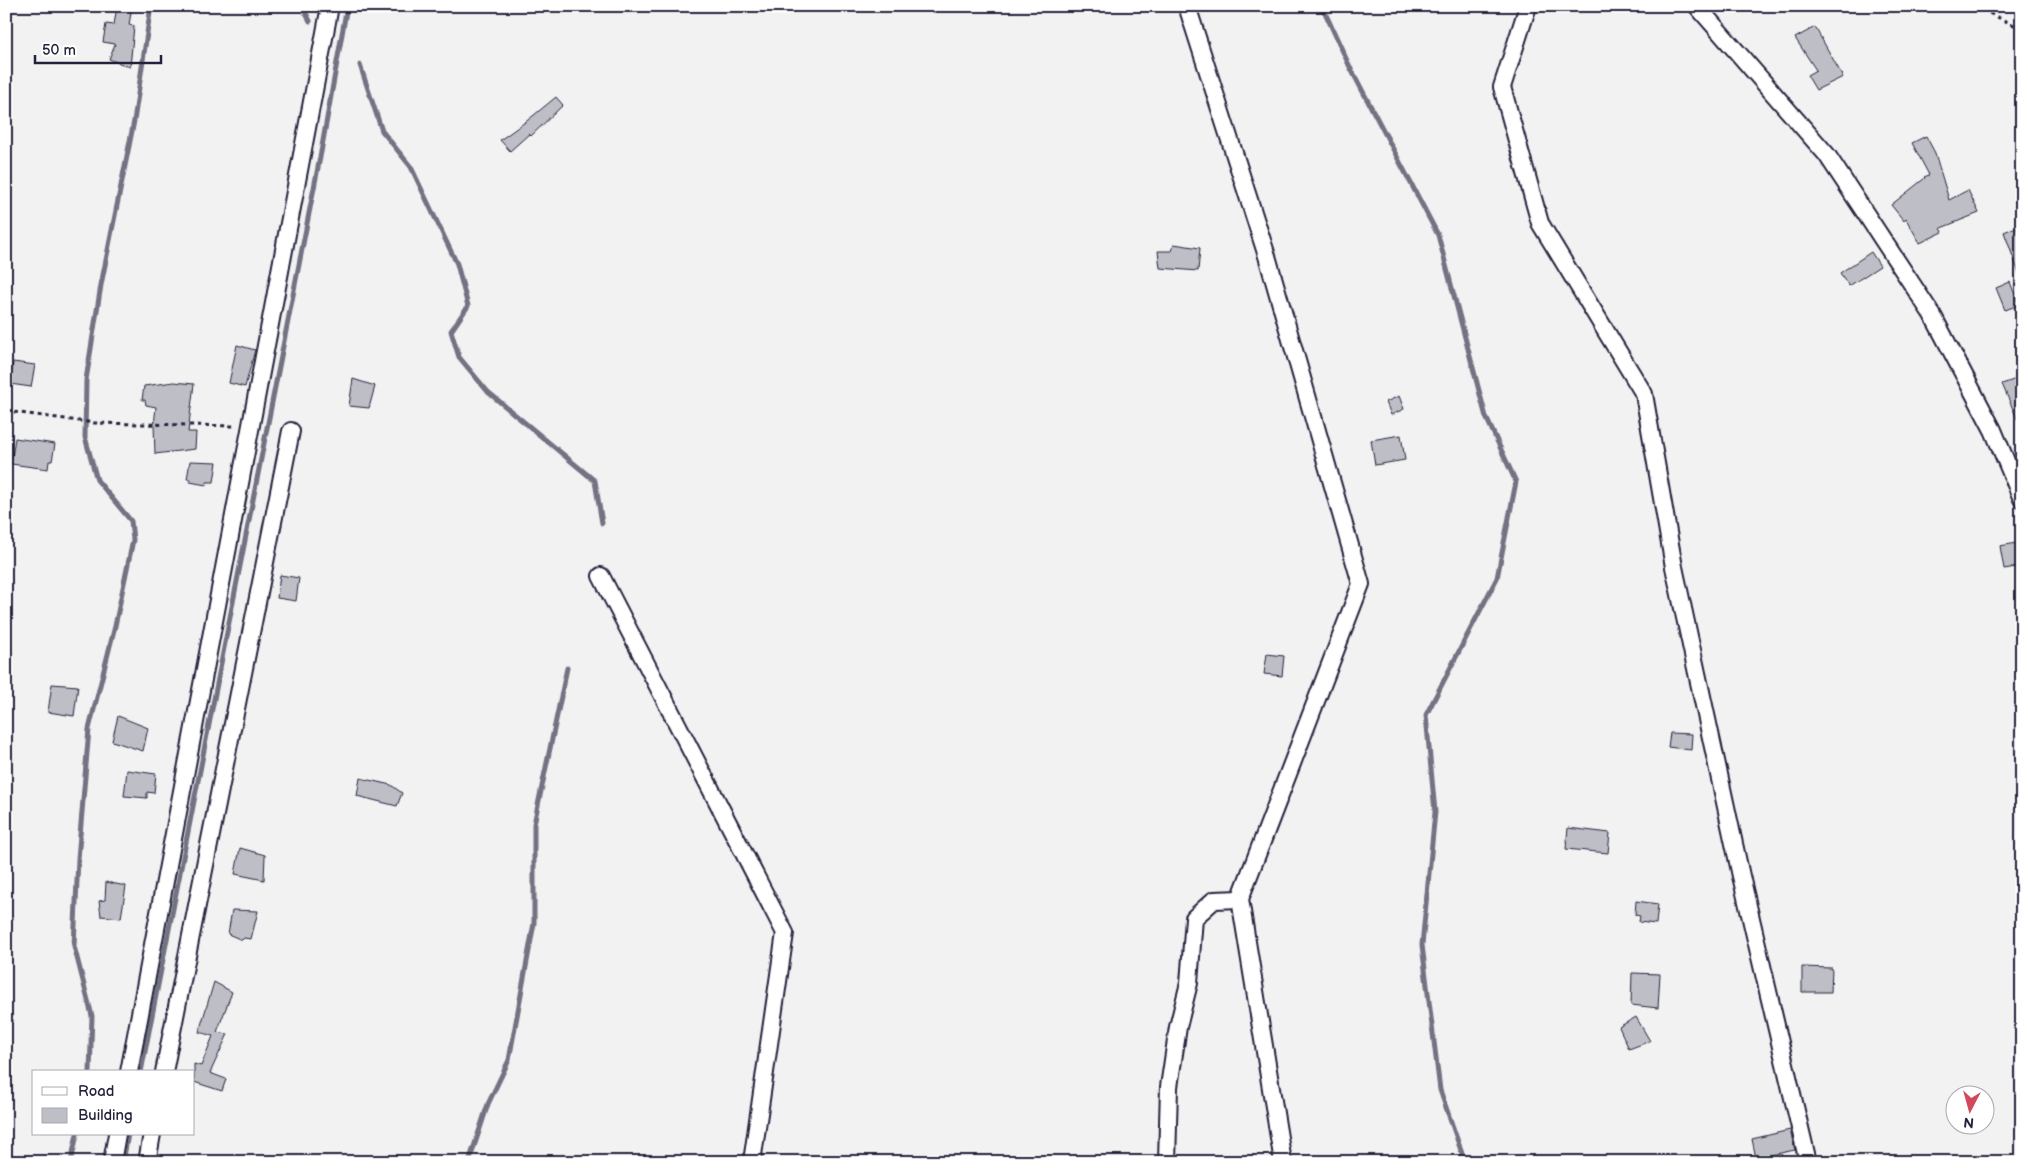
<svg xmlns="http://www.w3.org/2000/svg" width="2028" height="1168" font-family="'Balsamiq Sans',sans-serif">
	<rect width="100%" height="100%" fill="#f2f2f3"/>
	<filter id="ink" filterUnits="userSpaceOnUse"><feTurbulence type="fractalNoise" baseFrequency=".02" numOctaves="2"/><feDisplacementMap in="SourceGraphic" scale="10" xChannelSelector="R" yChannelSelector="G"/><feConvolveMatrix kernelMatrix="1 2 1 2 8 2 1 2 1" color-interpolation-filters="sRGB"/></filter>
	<g filter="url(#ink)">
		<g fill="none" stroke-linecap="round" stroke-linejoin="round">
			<g stroke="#727282" stroke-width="5">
				<polyline points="302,6 310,21"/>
				<polyline points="1322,6 1349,65 1438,235 1486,417 1516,482 1497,578 1426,715 1435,812 1422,945 1440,1090 1465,1162"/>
				<polyline points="360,65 382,131 411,167 457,264 468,306 451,331 459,357 488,392 595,481 602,523"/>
				<polyline points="90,1072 92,1016 74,946 78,859 89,729 115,626 133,540 131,521 97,480 85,437 86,380 101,285 134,121 151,6"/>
				<polyline points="141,1072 321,152 347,6"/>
				<polyline points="71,1162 77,1134"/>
				<polyline points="123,1162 128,1134"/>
				<polyline points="469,1162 488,1104 509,1060 534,923 534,824 567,668"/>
			</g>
		</g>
		<g fill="#bebec6" stroke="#22223b">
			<polygon points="117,6 132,6 129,25 134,26 130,67 109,59 115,44 103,42 106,24 114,25"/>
			<polygon points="1815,27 1843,77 1816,90 1807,75 1816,70 1795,38"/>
			<polygon points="556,97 563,105 531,136 529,134 510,151 500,140 528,120"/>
			<polygon points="1926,136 1935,153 1949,200 1968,190 1979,213 1941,228 1943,232 1920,243 1906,219 1904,221 1891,205 1925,178 1924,177 1929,175 1912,143"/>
			<polygon points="2016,227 2022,240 2022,276 2020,276 2004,232"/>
			<polygon points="1174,244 1200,248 1198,271 1160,268 1158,251 1172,251"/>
			<polygon points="1871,252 1880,266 1849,286 1840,273"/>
			<polygon points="2010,282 2019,305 2005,310 1996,288"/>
			<polygon points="237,345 255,350 245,387 229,383"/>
			<polygon points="13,362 35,365 31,387 10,384"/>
			<polygon points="2022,377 2022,430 2002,384"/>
			<polygon points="353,379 375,386 369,408 349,406"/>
			<polygon points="174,382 194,384 188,432 196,432 195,449 155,454 154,425 156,407 146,405 145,400 142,400 144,386"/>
			<polygon points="1399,396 1404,409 1391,415 1386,402"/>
			<polygon points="1401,435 1405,460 1375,465 1371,440"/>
			<polygon points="15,438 55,444 52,461 49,461 48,469 11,464"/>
			<polygon points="190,461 217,462 214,482 207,482 206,485 190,482 191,479 187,479"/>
			<polygon points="2022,542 2022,566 2004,569 2000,546"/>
			<polygon points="280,575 299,578 296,601 277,598"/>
			<polygon points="1267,654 1284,656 1282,676 1264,674"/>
			<polygon points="52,684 78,686 74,716 48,712"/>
			<polygon points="118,716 148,728 143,751 112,741"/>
			<polygon points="1670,733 1692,734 1691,750 1668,747"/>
			<polygon points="127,770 156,774 154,793 147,792 147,798 124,796"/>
			<polygon points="360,778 391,785 402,793 397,806 357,796"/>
			<polygon points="1568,828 1610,833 1608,853 1566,849"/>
			<polygon points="240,848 265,855 264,880 235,874"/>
			<polygon points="106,882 126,886 121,918 101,916 99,901 105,900"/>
			<polygon points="1636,901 1658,904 1656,924 1639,922 1640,916 1635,915"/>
			<polygon points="232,910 258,911 251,939 244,938 242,940 228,934"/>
			<polygon points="1802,967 1832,968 1831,992 1802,992"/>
			<polygon points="1632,973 1660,974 1658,1008 1631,1005"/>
			<polygon points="214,982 232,992 217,1032 228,1034 210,1073 226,1079 222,1091 194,1082 194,1064 201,1066 213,1036 199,1032"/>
			<polygon points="1636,1017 1650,1041 1629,1049 1619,1027"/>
			<polygon points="1790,1130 1795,1150 1756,1158 1752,1139"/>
		</g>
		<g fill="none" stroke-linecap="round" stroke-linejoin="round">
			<defs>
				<g id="minor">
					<polyline points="1187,6 1267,256 1361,584 1240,899 1283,1162"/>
					<polyline points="1528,6 1502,87 1540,223 1644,394 1674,567 1741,876 1808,1162"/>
					<polyline points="1697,6 1827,155 1933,316 1993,430 2022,499"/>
					<polyline points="601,576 785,933 752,1162"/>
					<polyline points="129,1072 330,6"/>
					<polyline points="164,1072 291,431"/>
					<polyline points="112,1162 117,1134"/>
					<polyline points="147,1162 152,1134"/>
					<polyline points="1167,1162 1169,1087 1178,1027 1189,983 1194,918 1214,900 1240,899"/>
				</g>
			</defs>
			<use href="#minor" stroke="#22223b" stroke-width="20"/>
			<g stroke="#22223b" stroke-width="3" stroke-dasharray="4 4" stroke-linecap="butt">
				<polyline points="1975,6 2022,29"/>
				<polyline points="6,411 94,423 235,426"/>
			</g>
			<use href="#minor" stroke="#fff" stroke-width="16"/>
		</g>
	</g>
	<rect width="2028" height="1168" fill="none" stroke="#fff" stroke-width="25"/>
	<rect x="12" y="12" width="2003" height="1143" fill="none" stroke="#22223b" stroke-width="2" filter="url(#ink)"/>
	<rect x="32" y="1070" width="162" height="65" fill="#ffffff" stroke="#a7a7b1"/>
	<rect x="42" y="1087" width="25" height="8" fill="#ffffff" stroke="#a7a7b1"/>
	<text x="78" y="1096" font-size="15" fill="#22223b">Road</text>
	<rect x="42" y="1108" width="25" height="15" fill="#bebec6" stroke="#a7a7b1"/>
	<text x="78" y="1120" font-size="15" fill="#22223b">Building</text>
	<g transform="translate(1970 1110) rotate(186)"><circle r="24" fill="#ffffff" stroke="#a7a7b1"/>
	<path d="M0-4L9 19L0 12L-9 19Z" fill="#d1495b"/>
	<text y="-8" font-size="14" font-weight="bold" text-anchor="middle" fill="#22223b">N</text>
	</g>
	<path d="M35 55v8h126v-8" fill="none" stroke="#22223b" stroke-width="2.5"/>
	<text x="42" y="55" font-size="15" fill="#22223b" stroke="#ffffff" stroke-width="4" paint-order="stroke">50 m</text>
</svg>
